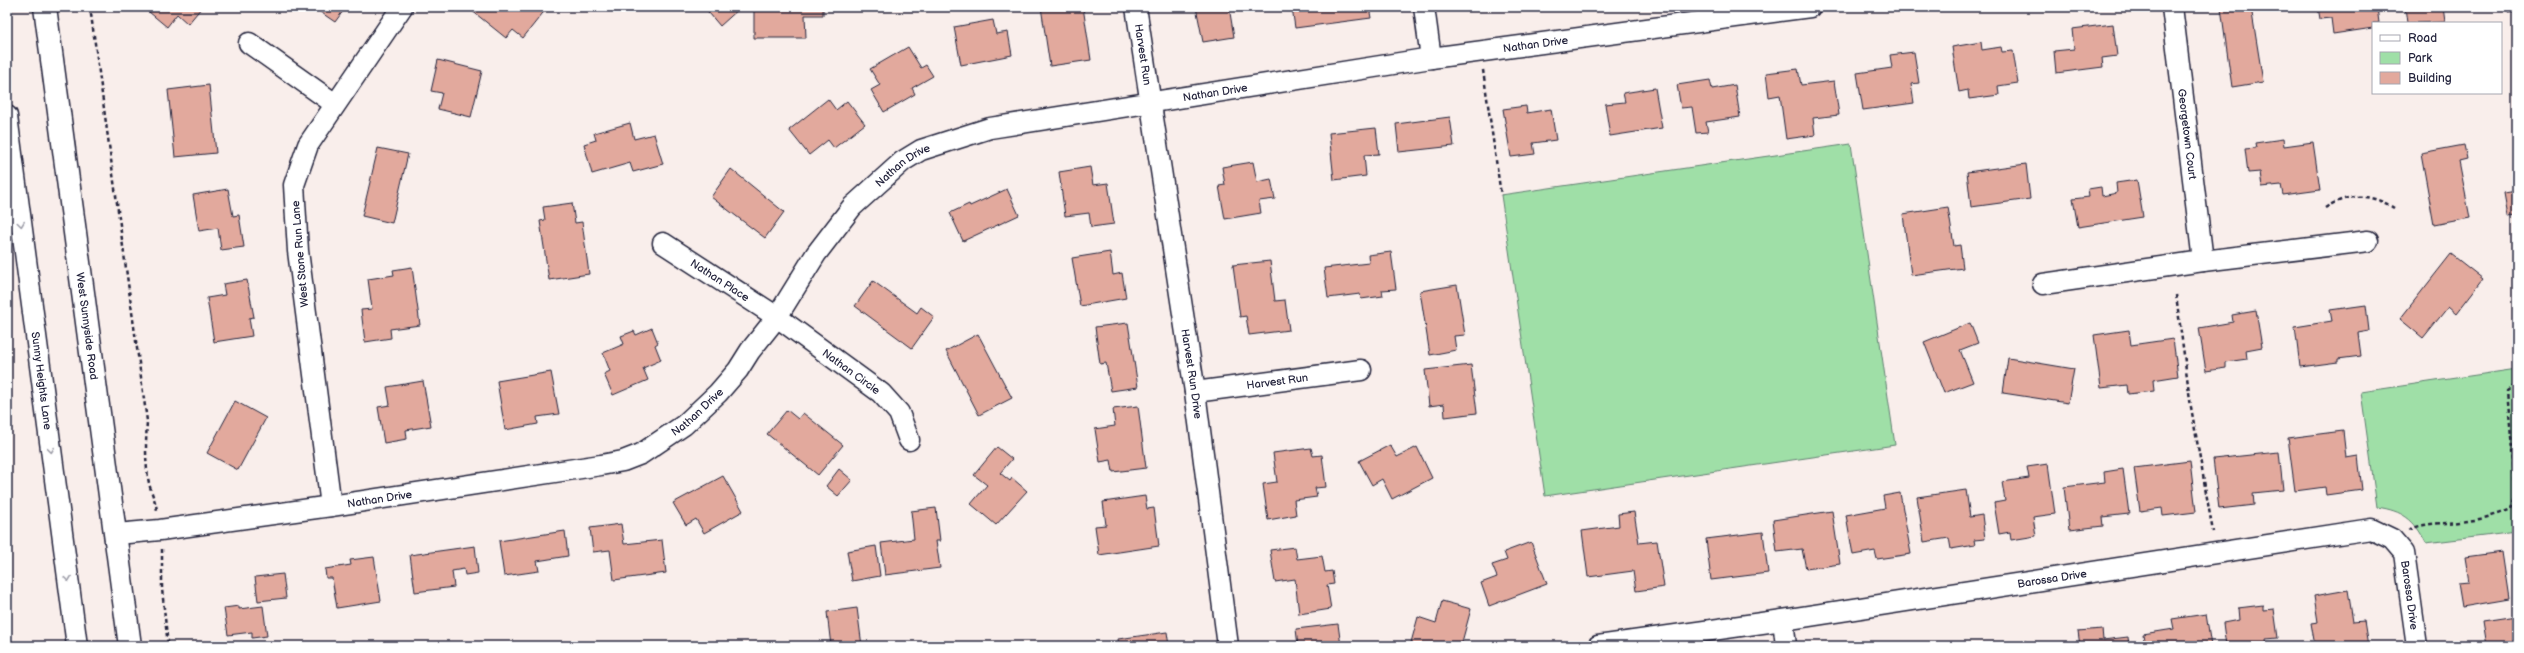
<svg xmlns="http://www.w3.org/2000/svg" width="2524" height="653" font-family="'Balsamiq Sans',sans-serif">
	<rect width="100%" height="100%" fill="#f9eeeb"/>
	<filter id="ink" filterUnits="userSpaceOnUse"><feTurbulence type="fractalNoise" baseFrequency=".025" numOctaves="2"/><feDisplacementMap in="SourceGraphic" scale="8" xChannelSelector="R" yChannelSelector="G"/><feConvolveMatrix kernelMatrix="1 2 1 2 8 2 1 2 1" color-interpolation-filters="sRGB"/></filter>
	<g filter="url(#ink)">
		<g fill="#9fdfa7" stroke="#608071">
			<polygon points="1851,144 1895,445 1545,496 1501,195"/>
			<path d="M2517,369V532L2426,543C2414,519 2403,511 2377,507L2361,392Z"/>
		</g>
		<g fill="#e2a99d" stroke="#22223b">
			<polygon points="143,7 202,7 188,24 177,14 167,27"/>
			<polygon points="313,7 346,7 335,22"/>
			<polygon points="474,7 544,7 546,9 523,38 513,30 506,38 471,10"/>
			<polygon points="704,7 739,7 740,8 720,26"/>
			<polygon points="754,7 823,7 823,15 805,15 806,38 754,38"/>
			<polygon points="1041,7 1083,7 1091,60 1050,66"/>
			<polygon points="1196,7 1229,7 1234,37 1203,42"/>
			<polygon points="1292,7 1369,7 1371,18 1295,28"/>
			<polygon points="2251,7 2263,82 2232,87 2221,8"/>
			<polygon points="2318,7 2377,7 2379,23 2373,23 2373,28 2333,34 2331,18 2320,19"/>
			<polygon points="2405,7 2443,7 2445,22 2407,23"/>
			<polygon points="2507,7 2517,7 2517,12 2508,13"/>
			<polygon points="993,20 996,34 1008,32 1012,55 961,65 954,27"/>
			<polygon points="2113,24 2117,56 2102,58 2103,67 2056,73 2054,51 2074,49 2072,29"/>
			<polygon points="1981,42 1982,50 2001,47 2002,52 2013,51 2018,83 1998,86 1999,95 1969,99 1968,90 1959,92 1952,47"/>
			<polygon points="908,47 921,68 926,65 933,76 912,88 915,94 884,112 871,90 880,85 870,69"/>
			<polygon points="1914,52 1919,83 1911,84 1914,103 1863,110 1857,73 1892,68 1890,55"/>
			<polygon points="438,60 482,71 471,117 438,109 442,93 431,91"/>
			<polygon points="1798,69 1801,85 1834,81 1839,115 1813,118 1815,135 1786,139 1780,95 1769,97 1766,73"/>
			<polygon points="1710,80 1712,89 1735,85 1740,117 1706,122 1708,132 1696,133 1692,107 1681,108 1677,85"/>
			<polygon points="209,85 216,153 175,157 168,90"/>
			<polygon points="1655,88 1662,128 1610,136 1605,104 1625,102 1623,93"/>
			<polygon points="828,99 836,110 847,101 865,124 834,148 828,140 809,155 789,130"/>
			<polygon points="1526,106 1527,113 1551,109 1556,140 1533,143 1535,154 1511,157 1503,109"/>
			<polygon points="1450,117 1454,146 1399,152 1396,124"/>
			<polygon points="630,123 634,139 654,134 663,164 633,172 630,163 592,174 584,144 596,140 594,133"/>
			<polygon points="1376,128 1379,154 1364,155 1366,176 1334,180 1329,133"/>
			<polygon points="2283,139 2284,146 2313,142 2320,190 2283,195 2281,185 2262,187 2260,172 2248,173 2245,149 2256,148 2255,143"/>
			<polygon points="2464,145 2467,159 2459,161 2470,218 2434,225 2421,153"/>
			<polygon points="378,148 408,154 392,223 362,216"/>
			<polygon points="1253,162 1257,182 1271,179 1275,199 1259,201 1261,213 1225,219 1219,186 1225,185 1222,167"/>
			<polygon points="2026,164 2030,199 1971,207 1967,172"/>
			<polygon points="1090,167 1093,185 1108,183 1114,224 1091,227 1089,213 1065,216 1059,172"/>
			<polygon points="731,169 784,212 765,238 711,197"/>
			<polygon points="2137,180 2143,217 2078,227 2073,199 2089,197 2088,189 2101,187 2102,196 2117,193 2116,183"/>
			<polygon points="228,189 233,216 239,215 244,247 221,250 218,228 199,231 193,195"/>
			<polygon points="1007,189 1019,215 963,241 950,213 969,204 970,206"/>
			<polygon points="2517,191 2517,215 2508,216 2504,193"/>
			<polygon points="572,203 575,223 582,222 589,274 549,280 540,221 545,220 543,207"/>
			<polygon points="1948,207 1954,246 1960,245 1963,268 1911,275 1903,214"/>
			<polygon points="1110,252 1113,275 1122,273 1126,298 1080,306 1072,258"/>
			<polygon points="1391,252 1396,289 1382,290 1383,296 1361,299 1360,294 1328,298 1324,268 1369,263 1368,255"/>
			<polygon points="2451,254 2483,279 2456,314 2448,307 2423,338 2400,319"/>
			<polygon points="1270,261 1275,301 1285,300 1289,330 1249,335 1246,316 1240,317 1233,265"/>
			<polygon points="412,267 420,325 390,329 391,338 365,342 361,310 372,309 368,279 394,275 393,270"/>
			<polygon points="247,280 254,317 249,318 252,336 214,342 207,298 225,295 223,284"/>
			<polygon points="873,281 917,313 921,307 934,317 912,348 855,306"/>
			<polygon points="1457,285 1465,335 1454,336 1456,350 1430,355 1420,291"/>
			<polygon points="2366,305 2369,331 2358,333 2361,356 2338,359 2338,362 2300,367 2295,327 2332,321 2330,310"/>
			<polygon points="2256,311 2262,347 2246,350 2247,359 2226,362 2226,368 2206,371 2199,328 2233,322 2232,315"/>
			<polygon points="1128,323 1138,387 1111,391 1106,363 1100,364 1095,327"/>
			<polygon points="1970,323 1978,343 1960,350 1973,382 1944,393 1924,342"/>
			<polygon points="652,328 658,343 655,345 661,360 643,368 648,380 613,395 604,374 610,371 603,353 624,344 621,336 634,331 636,335"/>
			<polygon points="2129,330 2131,345 2173,339 2178,376 2153,380 2154,391 2128,394 2127,385 2101,388 2094,335"/>
			<polygon points="978,334 1012,398 979,415 946,351"/>
			<polygon points="2008,358 2074,369 2068,403 2003,393"/>
			<polygon points="1471,365 1477,413 1445,417 1444,404 1429,406 1425,370"/>
			<polygon points="551,372 559,414 537,417 538,424 505,430 497,381"/>
			<polygon points="423,381 431,426 406,430 407,439 384,443 378,407 390,405 387,387"/>
			<polygon points="235,401 266,418 238,470 207,453"/>
			<polygon points="1138,406 1146,468 1113,472 1111,460 1100,462 1095,429 1115,426 1113,409"/>
			<polygon points="787,410 798,419 803,413 843,445 818,475 767,434"/>
			<polygon points="2343,431 2346,458 2358,456 2362,490 2326,495 2325,487 2295,491 2288,438"/>
			<polygon points="1390,445 1397,457 1417,447 1432,478 1392,499 1382,479 1372,485 1359,461"/>
			<polygon points="997,447 1012,459 1000,473 1010,481 1012,478 1027,491 996,525 971,504 987,485 974,475"/>
			<polygon points="1311,448 1313,456 1322,455 1326,487 1315,488 1317,497 1294,500 1296,515 1268,520 1263,484 1277,482 1273,453"/>
			<polygon points="2279,452 2283,490 2253,493 2254,505 2219,509 2213,459"/>
			<polygon points="2190,461 2196,512 2163,516 2162,508 2140,511 2134,468"/>
			<polygon points="2048,464 2055,514 2033,517 2036,536 2011,540 2010,532 1999,534 1994,503 2005,501 2002,482 2029,478 2027,467"/>
			<polygon points="839,469 852,480 838,496 826,486"/>
			<polygon points="2123,469 2129,514 2102,517 2103,526 2069,530 2064,487 2105,482 2104,472"/>
			<polygon points="723,476 743,511 704,533 696,519 686,525 673,503"/>
			<polygon points="1966,490 1970,517 1982,515 1985,539 1974,540 1975,545 1951,549 1949,538 1924,542 1917,497"/>
			<polygon points="1900,493 1911,554 1877,559 1875,551 1853,555 1846,515 1885,508 1883,496"/>
			<polygon points="1145,496 1147,509 1154,508 1159,546 1099,555 1095,526 1106,525 1103,502"/>
			<polygon points="936,508 940,541 936,541 940,568 885,575 881,543 914,539 911,511"/>
			<polygon points="1832,511 1840,564 1806,569 1802,549 1777,552 1773,520"/>
			<polygon points="1634,512 1639,543 1657,541 1664,587 1636,591 1633,571 1588,577 1582,531 1619,526 1618,514"/>
			<polygon points="621,524 624,544 662,540 666,573 614,580 610,550 593,552 590,528"/>
			<polygon points="565,531 568,556 537,561 539,571 504,576 499,541"/>
			<polygon points="1763,532 1768,573 1711,580 1706,539"/>
			<polygon points="1531,542 1547,584 1489,606 1481,583 1497,577 1492,565 1507,560 1504,552"/>
			<polygon points="475,546 478,573 465,575 464,569 452,571 454,587 415,592 410,555"/>
			<polygon points="876,546 880,576 852,581 847,551"/>
			<polygon points="1295,547 1297,559 1322,556 1325,572 1332,571 1334,584 1327,585 1331,609 1299,614 1295,579 1275,582 1270,550"/>
			<polygon points="2502,552 2509,599 2462,607 2458,583 2469,582 2465,557"/>
			<polygon points="374,557 381,601 337,608 332,578 326,578 325,569 351,565 350,560"/>
			<polygon points="283,574 286,598 258,601 255,577"/>
			<polygon points="2348,590 2353,622 2364,621 2368,646 2315,646 2311,623 2318,622 2314,596"/>
			<polygon points="1442,601 1471,609 1462,642 1468,646 1410,646 1418,617 1436,623"/>
			<polygon points="2263,605 2263,610 2274,609 2278,638 2266,639 2267,646 2226,646 2223,623 2239,620 2238,608"/>
			<polygon points="239,606 239,609 263,606 267,636 252,638 252,632 228,635 224,608"/>
			<polygon points="857,608 862,646 831,646 827,612"/>
			<polygon points="2206,614 2211,646 2145,646 2143,634 2174,629 2172,619"/>
			<polygon points="2516,616 2517,646 2487,646 2483,621"/>
			<polygon points="1338,624 1341,646 1298,646 1296,629"/>
			<polygon points="2102,629 2103,640 2128,637 2129,646 2080,646 2078,631"/>
			<polygon points="1167,632 1169,646 1117,646 1119,646 1118,639"/>
			<polygon points="2026,641 2027,646 2003,646 2003,644"/>
		</g>
		<g fill="none" stroke-linecap="round" stroke-linejoin="round">
			<defs>
				<g id="minor">
					<path id="s1" d="M1136,7L1195,392L1228,646"/>
					<polyline points="1424,7 1431,58"/>
					<path id="s2" d="M2172,7L2203,261"/>
					<polyline points="249,43 335,104"/>
					<path id="s3" d="M7,116L77,646"/>
					<path id="s4" d="M663,243L777,317L881,393L899,413L909,440"/>
					<polyline points="2043,284 2203,261 2368,241"/>
					<path id="s5" d="M1195,392L1361,370"/>
					<polyline points="331,506 298,251 294,185 308,145 402,7"/>
					<path id="s6" d="M117,534L160,530L331,506L601,465L623,461L641,454L684,425L718,393L738,370L750,351L777,317L816,254L852,207L903,161L921,150L990,128L1431,58L1810,7"/>
					<polyline points="1783,620 1786,646"/>
					<path id="s7" d="M1598,646L1783,620L2371,529L2392,539L2404,553L2417,646"/>
				</g>
				<g id="major">
					<path id="s8" d="M45,7L130,646"/>
				</g>
			</defs>
			<use href="#minor" stroke="#22223b" stroke-width="23"/>
			<use href="#major" stroke="#22223b" stroke-width="25"/>
			<g stroke="#22223b" stroke-width="2.5" stroke-dasharray="4 3" stroke-linecap="butt">
				<path d="M90,7L147,421C146,440 145,458 148,477C149,488 155,499 157,510"/>
				<polyline points="1483,70 1501,195"/>
				<path d="M2325,208C2349,193 2370,193 2394,208"/>
				<polyline points="2176,295 2191,407 2213,532"/>
				<path d="M2409,530C2425,522 2443,524 2461,522C2478,520 2495,516 2511,509L2516,494L2507,390L2517,383"/>
				<polyline points="162,549 162,589 168,646"/>
			</g>
			<use href="#minor" stroke="#fff" stroke-width="20"/>
			<use href="#major" stroke="#fff" stroke-width="22"/>
		</g>
		<defs><path id="oneway-chevron" d="M-2-3.5L2.5 0L-2 3.5" fill="none" stroke-width="1.6" stroke-linecap="round" stroke-linejoin="round"/></defs>
		<g stroke="#9c9ca7">
			<use href="#oneway-chevron" transform="translate(21 224) rotate(82)"/>
			<use href="#oneway-chevron" transform="translate(51 450) rotate(82)"/>
			<use href="#oneway-chevron" transform="translate(68 579) rotate(82)"/>
		</g>
	</g>
	<g text-anchor="middle" dominant-baseline="central" stroke-width="4" stroke-linejoin="round" paint-order="stroke">
		<g font-size="11" fill="#22223b" stroke="#fff">
			<text stroke="none"><textPath href="#s6" startOffset="1573">Nathan Drive</textPath></text>
			<text stroke="none"><textPath href="#s1" startOffset="48">Harvest Run</textPath></text>
			<text stroke="none"><textPath href="#s6" startOffset="1249">Nathan Drive</textPath></text>
			<text stroke="none"><textPath href="#s2" startOffset="128">Georgetown Court</textPath></text>
			<text stroke="none"><textPath href="#s6" startOffset="925">Nathan Drive</textPath></text>
			<text transform="translate(300 254) rotate(-95)">West Stone Run Lane</text>
			<text stroke="none"><textPath href="#s4" startOffset="68">Nathan Place</textPath></text>
			<text stroke="none"><textPath href="#s8" startOffset="322">West Sunnyside Road</textPath></text>
			<text stroke="none"><textPath href="#s4" startOffset="228">Nathan Circle</textPath></text>
			<text stroke="none"><textPath href="#s1" startOffset="371">Harvest Run Drive</textPath></text>
			<text stroke="none"><textPath href="#s3" startOffset="267">Sunny Heights Lane</textPath></text>
			<text stroke="none"><textPath href="#s5" startOffset="83">Harvest Run</textPath></text>
			<text stroke="none"><textPath href="#s6" startOffset="601">Nathan Drive</textPath></text>
			<text stroke="none"><textPath href="#s6" startOffset="265">Nathan Drive</textPath></text>
			<text stroke="none"><textPath href="#s7" startOffset="459">Barossa Drive</textPath></text>
			<text stroke="none"><textPath href="#s7" startOffset="866">Barossa Drive</textPath></text>
		</g>
	</g>
	<rect width="2524" height="653" fill="none" stroke="#fff" stroke-width="24"/>
	<rect x="12" y="12" width="2500" height="629" fill="none" stroke="#22223b" stroke-width="1.5" filter="url(#ink)"/>
	<rect x="2372" y="22" width="130" height="72" fill="#ffffff" stroke="#a7a7b1"/>
	<rect x="2380" y="35" width="20" height="6" fill="#ffffff" stroke="#a7a7b1"/>
	<text x="2408" y="42" font-size="12" fill="#22223b">Road</text>
	<rect x="2380" y="52" width="20" height="12" fill="#9fdfa7" stroke="#a7a7b1"/>
	<text x="2408" y="62" font-size="12" fill="#22223b">Park</text>
	<rect x="2380" y="72" width="20" height="12" fill="#e2a99d" stroke="#a7a7b1"/>
	<text x="2408" y="82" font-size="12" fill="#22223b">Building</text>
</svg>
